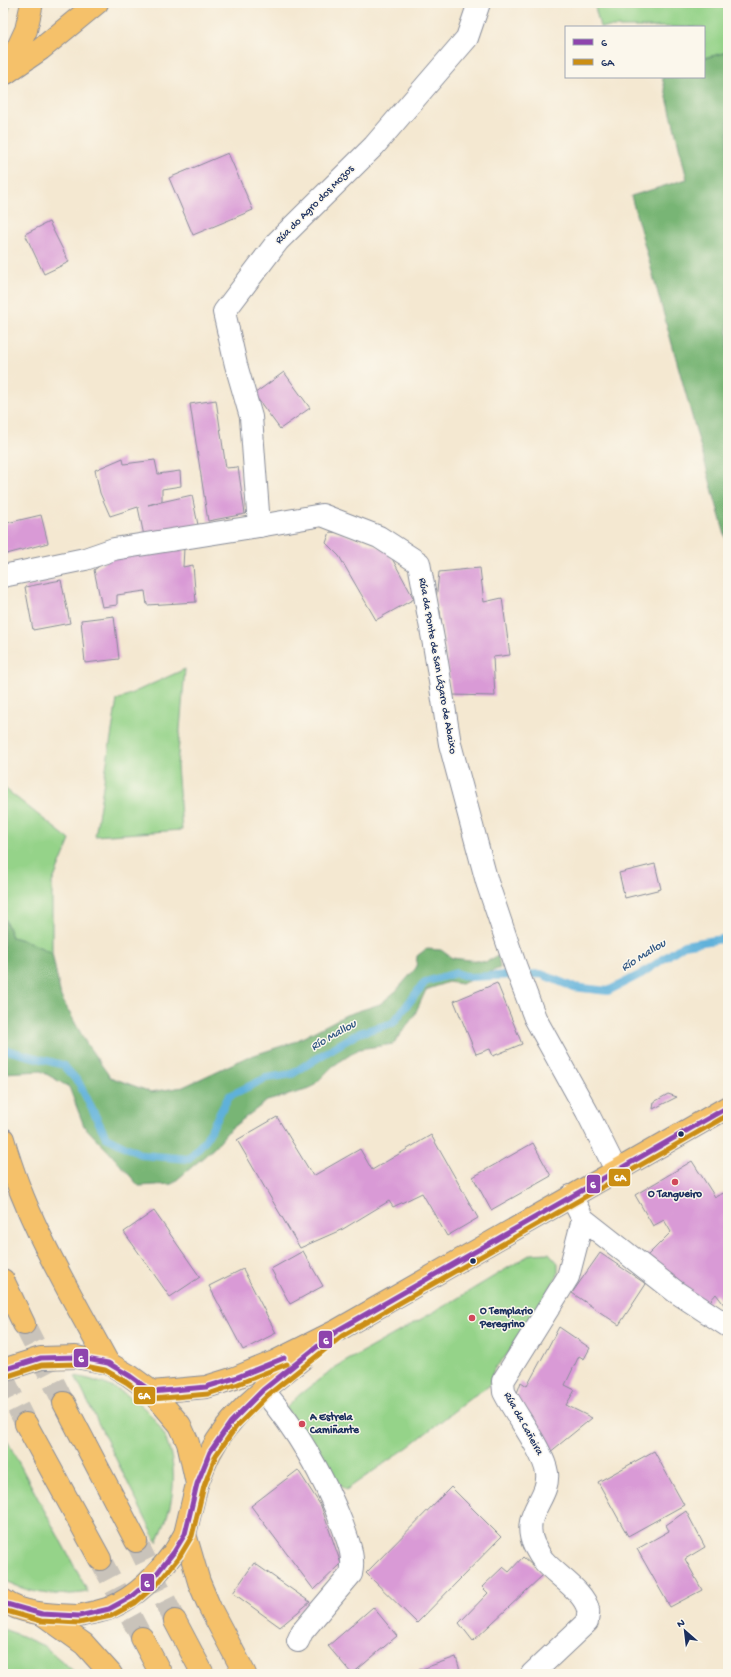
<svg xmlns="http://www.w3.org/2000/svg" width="731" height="1677" font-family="'Gochi Hand',sans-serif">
	<rect width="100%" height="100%" fill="#fbf7ec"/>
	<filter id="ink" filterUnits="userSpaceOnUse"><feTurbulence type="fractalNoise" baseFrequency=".025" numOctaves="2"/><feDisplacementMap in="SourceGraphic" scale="8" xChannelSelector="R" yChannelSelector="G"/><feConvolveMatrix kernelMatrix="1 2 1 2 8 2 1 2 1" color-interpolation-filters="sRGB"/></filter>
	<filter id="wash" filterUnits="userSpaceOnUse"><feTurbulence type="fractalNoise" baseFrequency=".012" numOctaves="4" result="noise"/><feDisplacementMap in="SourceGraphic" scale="16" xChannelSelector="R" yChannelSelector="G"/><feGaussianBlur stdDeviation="0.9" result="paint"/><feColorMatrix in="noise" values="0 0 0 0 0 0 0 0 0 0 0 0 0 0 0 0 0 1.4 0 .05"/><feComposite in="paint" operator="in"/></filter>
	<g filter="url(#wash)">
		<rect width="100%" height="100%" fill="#f4e8d1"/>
		<g fill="#95d389" stroke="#588174">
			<polygon points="3,3 11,3 3,27"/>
			<polygon points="594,3 728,3 728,52 704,58 704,27 600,27"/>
			<polygon points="185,669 177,766 182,830 95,836 117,700"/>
			<polygon points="3,787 70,840 52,883 52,953 29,942 12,937 3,915"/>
			<polygon points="549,1253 558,1263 558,1275 507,1355 494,1369 489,1386 472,1397 408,1447 346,1490 337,1482 286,1408 299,1395 334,1368 448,1304 531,1254"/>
			<path d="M75,1376C164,1392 196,1462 157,1542Z"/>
			<path d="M3,1433L88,1592C58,1597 30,1595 3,1579Z"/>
			<polygon points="3,1629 17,1634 44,1646 77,1674 3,1674"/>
		</g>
		<g fill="#78b575" stroke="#4a726a">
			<polygon points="728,52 728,546 631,196 687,179 662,77 704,77 704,58"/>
			<polygon points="3,915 12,937 29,942 52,953 61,997 86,1043 110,1077 151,1092 183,1087 245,1058 294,1042 346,1015 380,1004 396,991 416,968 417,956 426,949 441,950 452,958 470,960 486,962 498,956 500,968 461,984 448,982 426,990 414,1016 393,1044 359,1049 333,1066 310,1089 267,1101 229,1130 214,1148 172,1184 139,1186 109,1152 84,1126 69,1087 41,1071 4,1073"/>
		</g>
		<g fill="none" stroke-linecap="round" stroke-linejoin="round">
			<polyline stroke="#5fb1da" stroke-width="8" points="3,1049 63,1065 79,1083 106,1137 142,1155 189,1159 206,1139 229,1096 266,1078 292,1074 330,1050 359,1033 393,1023 425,982 456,973 469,977 541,974 573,987 608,991 641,974 684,945 728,938"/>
		</g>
		<g id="blocks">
			<g fill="#d99ad6">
				<polygon points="228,153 253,210 193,235 169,178"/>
				<polygon points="49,222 69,262 44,274 25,234"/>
				<polygon points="284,372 310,408 280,429 254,394"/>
				<polygon points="216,400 226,468 238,467 245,514 208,521 190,404"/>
				<polygon points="123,458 124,464 155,460 158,474 180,471 181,486 162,489 162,501 148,505 192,495 198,525 144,536 138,507 110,516 100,493 95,470"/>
				<polygon points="41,515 48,543 3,555 3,524"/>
				<polygon points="330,532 340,533 388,551 414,599 376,620 339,556 326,543"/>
				<polygon points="184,548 183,567 193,565 196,602 147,605 145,591 117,595 117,605 102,607 94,570 110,558"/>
				<polygon points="480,568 484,602 502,598 510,655 493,657 495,696 452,695 440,611 436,600 439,572"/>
				<polygon points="61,580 70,623 33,630 25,587"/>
				<polygon points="114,616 119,659 85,663 81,620"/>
				<polygon points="655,864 661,889 625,898 619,873"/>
				<polygon points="497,983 522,1044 493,1056 490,1049 476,1054 454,1001"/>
				<polygon points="668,1094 677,1097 653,1109 654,1102"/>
				<polygon points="277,1117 313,1176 360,1149 372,1170 431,1135 478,1218 447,1236 422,1193 393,1207 389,1201 343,1229 300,1248 237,1140"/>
				<polygon points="533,1143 551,1176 491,1210 473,1177"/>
				<polygon points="692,1161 715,1197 728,1191 728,1282 725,1284 728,1285 728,1310 716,1294 706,1306 646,1257 671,1232 664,1220 653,1226 635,1195"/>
				<polygon points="154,1211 200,1277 170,1297 124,1232"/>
				<polygon points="303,1251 323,1286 290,1304 271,1269"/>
				<polygon points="600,1253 646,1284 619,1325 572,1293"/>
				<polygon points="243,1269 276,1333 243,1350 209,1286"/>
				<polygon points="559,1327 590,1348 584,1359 579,1356 565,1385 575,1390 566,1405 592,1418 549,1453 516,1396 521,1382 527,1386"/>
				<polygon points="654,1451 684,1505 628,1536 598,1482"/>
				<polygon points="298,1470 321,1506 341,1564 314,1590 251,1506"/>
				<polygon points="451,1487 501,1537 417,1623 366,1573"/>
				<polygon points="686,1511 705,1547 685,1559 702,1590 670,1607 637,1549 669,1531 666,1525"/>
				<polygon points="523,1557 543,1575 473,1641 459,1623 488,1593 482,1587 503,1567 509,1572"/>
				<polygon points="254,1563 310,1602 280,1627 233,1593"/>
				<polygon points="373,1607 397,1636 352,1674 328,1646"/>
				<polygon points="456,1657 461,1674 421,1674 419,1670"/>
			</g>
		</g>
	</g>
	<g filter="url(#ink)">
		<use href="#blocks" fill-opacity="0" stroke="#888c98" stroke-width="1"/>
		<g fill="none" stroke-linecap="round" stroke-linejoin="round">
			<g stroke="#c9c3ba" stroke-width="22" stroke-dasharray="22 11" stroke-linecap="butt">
				<polyline points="24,1324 64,1403"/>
				<polyline points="3,1378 26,1424"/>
				<polyline points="136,1541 175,1621"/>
				<polyline points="100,1559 142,1638"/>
			</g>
			<defs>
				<g id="minor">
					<polyline points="259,526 251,417 236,365 224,312 278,241 374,146 467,38 479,3"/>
					<polyline points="3,576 85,559 114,549 259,526 322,515 379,537 419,563 435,650 450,744 487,882 515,965 535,1018 587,1112 616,1170"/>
					<polyline points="583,1219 676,1292 728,1326"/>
					<path d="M263,1390C297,1430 323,1474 342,1524C348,1541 355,1556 351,1574L302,1632L298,1641"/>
					<path d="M532,1674L587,1622C587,1618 589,1614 588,1610C585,1592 556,1575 544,1561C540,1557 537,1550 534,1545C520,1514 550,1499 547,1473C544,1452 515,1414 504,1392L503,1381L568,1277L583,1219L571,1196"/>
				</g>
				<g id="major">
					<polyline points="76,1357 108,1363 130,1376 152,1392 180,1425 188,1443 197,1484 185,1534 175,1551"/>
					<polyline points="152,1392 206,1387 235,1378 274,1362 338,1330 728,1107"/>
					<path d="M197,1484C201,1474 205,1463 210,1453C230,1413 268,1386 302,1359"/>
					<path d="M3,1600C21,1615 57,1615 79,1616"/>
				</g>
				<g id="highway">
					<polyline points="6,73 41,49 97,3"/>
					<polyline points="6,73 26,30 32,3"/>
					<path d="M3,1139C25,1219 69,1291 108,1363"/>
					<polyline points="3,1280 24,1324"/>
					<polyline points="64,1403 136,1541"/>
					<polyline points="26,1424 100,1559"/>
					<polyline points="185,1534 199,1582 210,1608 245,1674"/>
					<polyline points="42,1614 84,1644 111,1674"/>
					<polyline points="175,1621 203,1674"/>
					<polyline points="142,1638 161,1674"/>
				</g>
			</defs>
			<use href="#minor" stroke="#888c98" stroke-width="24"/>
			<use href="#major" stroke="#888c98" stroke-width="24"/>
			<use href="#highway" stroke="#888c98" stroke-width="24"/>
			<use href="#minor" stroke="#fff" stroke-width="22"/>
			<use href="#major" stroke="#f5c16b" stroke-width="22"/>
			<use href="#highway" stroke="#f5c16b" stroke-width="22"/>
			<defs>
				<g id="major-bridge">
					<polyline points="3,1370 41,1358 76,1357"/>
					<path d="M79,1616C89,1613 100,1612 110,1608C138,1596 156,1576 174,1552"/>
				</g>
			</defs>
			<use href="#major-bridge" stroke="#888c98" stroke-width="24" stroke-linecap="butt"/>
			<use href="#major-bridge" stroke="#f5c16b" stroke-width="22"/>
			<defs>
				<g id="bus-1">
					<polyline points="3,1370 41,1358 76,1357 108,1363 130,1376 152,1392"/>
					<polyline points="152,1392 206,1387 235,1378 284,1358"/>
					<polyline points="3,1603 42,1614 79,1616 109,1609 131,1597 154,1577 174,1552 185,1534 197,1484 210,1452 231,1422 263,1390 338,1330 728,1107"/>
				</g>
				<g id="bus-2">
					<polyline points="5,1377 42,1365 75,1364 105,1370 126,1382 148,1398 153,1399 208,1394 238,1384 287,1364"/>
					<polyline points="3,1610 41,1621 79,1623 111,1616 135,1603 159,1582 180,1556 192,1536 204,1486 216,1455 236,1427 268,1395 342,1336 728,1115"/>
				</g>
			</defs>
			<use href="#bus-1" stroke="#fbf7ec" stroke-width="8"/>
			<use href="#bus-2" stroke="#fbf7ec" stroke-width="8"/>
			<use href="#bus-1" stroke="#8e44ad" stroke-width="5"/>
			<use href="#bus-2" stroke="#cb8e13" stroke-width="5"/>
		</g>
	</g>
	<g fill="#1b2f5e" stroke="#fbf7ec" stroke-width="1.5">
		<circle cx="681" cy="1134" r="3.5"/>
		<circle cx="473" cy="1261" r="3.5"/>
	</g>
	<g fill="#d1495b" stroke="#fbf7ec" stroke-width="1.5">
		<circle cx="675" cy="1182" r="4"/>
		<circle cx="472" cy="1318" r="4"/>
		<circle cx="302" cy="1424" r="4"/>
	</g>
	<g text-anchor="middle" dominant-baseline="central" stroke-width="3" stroke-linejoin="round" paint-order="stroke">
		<g font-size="11" fill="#1b2f5e" stroke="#fbf7ec">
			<text transform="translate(315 205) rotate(-45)">Rúa do Agro dos Mozos</text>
			<text transform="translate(437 666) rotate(80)">Rúa da Ponte de San Lázaro de Abaixo</text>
			<text transform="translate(523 1424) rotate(61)">Rúa da Cañeira</text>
		</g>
		<g font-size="11" font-weight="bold" fill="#1b2f5e" stroke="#fbf7ec" text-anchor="start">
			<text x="675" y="1195" text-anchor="middle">O Tangueiro</text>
			<text x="480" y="1312">O Templario<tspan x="480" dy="13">Peregrino</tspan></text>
			<text x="310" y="1418">A Estrela<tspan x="310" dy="13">Camiñante</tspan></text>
		</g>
		<g font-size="12" font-style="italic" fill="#2f5683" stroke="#fbf7ec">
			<text transform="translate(644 956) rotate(-32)">Río Mallou</text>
			<text transform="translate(334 1036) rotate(-30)">Río Mallou</text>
		</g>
	</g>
	<g stroke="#fbf7ec" stroke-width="1.5">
		<rect x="608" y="1168" width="23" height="19" rx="4" fill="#cb8e13"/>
		<rect x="586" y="1174" width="15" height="20" rx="4" fill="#8e44ad"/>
		<rect x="318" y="1330" width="15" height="19" rx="4" fill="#8e44ad"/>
		<rect x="73" y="1348" width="16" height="20" rx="4" fill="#8e44ad"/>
		<rect x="133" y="1386" width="23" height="19" rx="4" fill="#cb8e13"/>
		<rect x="140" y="1573" width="15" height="19" rx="4" fill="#8e44ad"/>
	</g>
	<g font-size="11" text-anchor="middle" font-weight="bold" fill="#fff">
		<text x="620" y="1181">6A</text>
		<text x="593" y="1188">6</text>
		<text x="326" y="1344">6</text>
		<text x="81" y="1362">6</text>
		<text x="144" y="1399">6A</text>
		<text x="147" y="1587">6</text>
	</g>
	<rect width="731" height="1677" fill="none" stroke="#fbf7ec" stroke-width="16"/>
	<rect x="565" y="26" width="140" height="52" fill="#fbf7ec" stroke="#a1a7b3"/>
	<rect x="573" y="39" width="20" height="6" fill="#8e44ad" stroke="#a1a7b3"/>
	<text x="601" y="46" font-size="12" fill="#1b2f5e">6</text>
	<rect x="573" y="59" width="20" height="6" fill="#cb8e13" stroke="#a1a7b3"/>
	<text x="601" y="66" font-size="12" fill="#1b2f5e">6A</text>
	<g transform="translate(685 1631) rotate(332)" stroke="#fbf7ec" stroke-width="3" paint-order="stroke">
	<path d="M0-3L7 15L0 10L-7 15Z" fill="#1b2f5e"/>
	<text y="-6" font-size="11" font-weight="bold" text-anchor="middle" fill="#1b2f5e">N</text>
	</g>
</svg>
